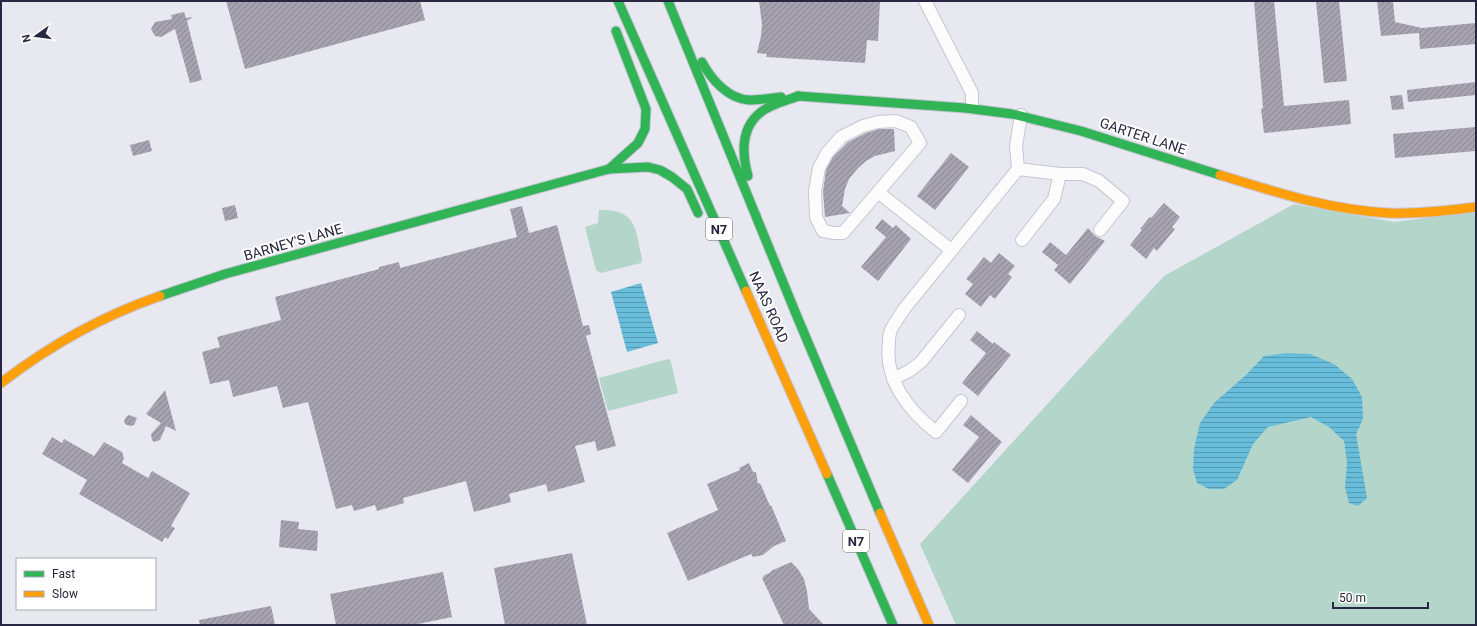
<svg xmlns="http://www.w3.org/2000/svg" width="1477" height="626" font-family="Roboto,sans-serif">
	<defs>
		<pattern id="water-rules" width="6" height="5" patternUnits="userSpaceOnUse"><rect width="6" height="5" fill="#68bdda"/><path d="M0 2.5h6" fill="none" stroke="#569ab2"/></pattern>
		<pattern id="building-hatch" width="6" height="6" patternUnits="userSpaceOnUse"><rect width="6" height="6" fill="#a7a2b0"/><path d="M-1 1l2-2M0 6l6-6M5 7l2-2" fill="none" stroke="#888491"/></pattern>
	</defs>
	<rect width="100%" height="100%" fill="#e8e8f0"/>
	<g fill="#b4d5c9">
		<polygon points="1294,204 1395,222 1476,211 1476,625 956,625 920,544 1164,276"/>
		<path d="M599,210C637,209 635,228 642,258L641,263L601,273L596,270L585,227L598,223Z"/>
		<polygon points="668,359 670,360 671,362 678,393 608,411 599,378"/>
	</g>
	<g fill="url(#water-rules)">
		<polygon points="641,283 658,343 627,352 611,292"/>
		<polygon points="1287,353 1310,354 1334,364 1352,379 1362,397 1363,419 1356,434 1367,498 1358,506 1349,503 1345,487 1347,462 1344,441 1329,427 1311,417 1268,427 1253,444 1237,480 1224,489 1209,489 1197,483 1193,469 1194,449 1200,423 1214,403 1246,375 1264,356"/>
	</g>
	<g fill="url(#building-hatch)">
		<polygon points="226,1 420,1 425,20 245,69"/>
		<polygon points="759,1 880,1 878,41 867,40 865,63 766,57 767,54 757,53 761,36 762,24"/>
		<polygon points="1254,1 1274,1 1284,106 1349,100 1351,124 1264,133 1261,109 1263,108"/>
		<polygon points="1316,1 1339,1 1347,81 1324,83"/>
		<polygon points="1377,1 1393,1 1395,22 1422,28 1476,23 1476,44 1420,49 1419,33 1381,36"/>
		<polygon points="184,12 186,18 193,17 187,21 202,80 190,83 175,29 161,37 155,36 151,29 155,22 172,19 171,15"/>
		<polygon points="1476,82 1476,95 1408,102 1407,90"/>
		<polygon points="1402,95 1404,109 1392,110 1390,96"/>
		<polygon points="1476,127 1476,151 1395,158 1393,134"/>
		<polygon points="879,129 894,129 895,151 875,156 866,161 858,168 849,179 845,189 842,206 850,213 825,217 823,192 826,170 833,157 848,142 866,133"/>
		<polygon points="149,140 152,151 133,156 130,145"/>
		<polygon points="951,153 969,167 935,210 917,196"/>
		<polygon points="1164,203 1180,217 1172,227 1175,229 1157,251 1154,248 1146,259 1130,245 1142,230 1140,229 1150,217 1151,218"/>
		<polygon points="235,205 238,218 225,221 222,208"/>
		<polygon points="522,206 529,233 557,225 583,326 589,325 591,334 586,336 616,446 597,451 595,441 575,446 585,482 548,492 546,484 509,494 511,502 474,512 466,481 403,498 404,503 377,511 375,505 354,511 352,505 336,509 308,402 283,408 277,386 233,397 229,380 210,384 202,352 220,347 217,337 281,320 275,297 379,269 379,267 399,262 400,268 517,237 510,209"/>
		<polygon points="882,219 893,228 896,225 911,239 878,281 861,267 886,237 875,228"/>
		<polygon points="1088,228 1095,236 1105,241 1070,284 1054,270 1058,265 1042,252 1050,242 1066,255"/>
		<polygon points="999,253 1015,266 1008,274 1012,277 995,299 990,295 981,307 965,294 973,284 966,279 984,257 991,263"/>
		<polygon points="977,331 993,344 994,342 1011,355 978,396 962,383 986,353 970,340"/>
		<polygon points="165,390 176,431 166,426 160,440 154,442 152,440 151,434 161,423 146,414"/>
		<polygon points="129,415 137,418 134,425 130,426 125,424 124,421 126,417"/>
		<polygon points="971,415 1002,442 968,483 952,470 979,437 963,425"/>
		<polygon points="52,437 62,443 64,439 94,456 104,442 122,452 124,458 122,463 148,478 152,471 190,493 171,526 175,528 168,539 165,537 162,542 79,494 87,480 42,454"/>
		<polygon points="749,463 753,472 756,472 758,484 760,483 770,506 771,505 786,541 774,546 763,555 753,557 751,554 688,581 667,533 718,510 707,484 740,470 739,468"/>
		<polygon points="281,520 299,522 298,529 318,531 317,551 279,547"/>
		<polygon points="572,553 587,625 505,625 494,568"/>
		<polygon points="791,562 798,569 804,579 807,591 809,609 824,625 784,625 762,578 764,577 763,576 771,572 771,571"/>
		<polygon points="443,572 452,617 413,625 336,625 330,594"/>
		<polygon points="271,606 275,625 200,625 199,620"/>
	</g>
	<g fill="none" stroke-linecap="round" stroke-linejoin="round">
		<defs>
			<g id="street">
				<polyline points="925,1 972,93 972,108"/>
				<polygon points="896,121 911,127 920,143 843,233 834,233 823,231 816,217 815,191 819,168 827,153 841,137 863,126 878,122"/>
				<polyline points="1018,169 1060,174 1083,174 1099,181 1123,201 1100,230"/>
				<polyline points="878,192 951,250"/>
				<polyline points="1022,240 1054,199 1060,174"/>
				<polyline points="893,379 909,371 921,362 959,315"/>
				<path d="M961,401L936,432C908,410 884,379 889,343C889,339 889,334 891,330C894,323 900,316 904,309L1018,169L1016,146L1021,115"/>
			</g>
			<g id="fast">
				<polyline points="618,1 746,291"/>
				<polyline points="668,1 796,314 880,513"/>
				<path d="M702,62C711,79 728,99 749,100C760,100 771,98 781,97"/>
				<polyline points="798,96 965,108 1012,114 1081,131 1220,175"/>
				<polyline points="609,169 648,167 660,170 672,177 687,189 698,213"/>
				<polyline points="609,169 638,143 645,129 646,109 616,31"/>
				<path d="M748,176C742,154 740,128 761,112C771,104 786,101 798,96"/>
				<polyline points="160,296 225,274 609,169"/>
				<polyline points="827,474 893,625"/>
			</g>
			<g id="slow">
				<path d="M1220,175C1275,192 1330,210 1388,213C1418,214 1447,211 1476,207"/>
				<polyline points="746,291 827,474"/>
				<path d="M1,383C49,346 102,316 160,296"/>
				<polyline points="880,513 929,625"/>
			</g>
		</defs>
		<use href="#street" stroke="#c5c5d5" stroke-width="14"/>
		<use href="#fast" stroke="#c5c5d5" stroke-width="11"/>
		<use href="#slow" stroke="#c5c5d5" stroke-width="11"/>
		<use href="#street" stroke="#fcfcfd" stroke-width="12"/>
		<use href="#fast" stroke="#30b455" stroke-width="9"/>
		<use href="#slow" stroke="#ff9f0a" stroke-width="9"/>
	</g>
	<g text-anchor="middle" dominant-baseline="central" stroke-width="4" stroke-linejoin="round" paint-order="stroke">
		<g fill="#fff" stroke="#68687b" stroke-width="1">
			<rect x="706" y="218" width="26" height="22" rx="3"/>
			<rect x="843" y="530" width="26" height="22" rx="3"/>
		</g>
		<g font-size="13" font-weight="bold" fill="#282742">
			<text x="719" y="229">N7</text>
			<text x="856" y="541">N7</text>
		</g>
		<g font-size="14" fill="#282742" stroke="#fff">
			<text transform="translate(1143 136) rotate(18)">GARTER LANE</text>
			<text transform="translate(293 242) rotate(-16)">BARNEY'S LANE</text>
			<text transform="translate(769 307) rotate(66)">NAAS ROAD</text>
		</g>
	</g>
	<rect width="1477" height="626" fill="none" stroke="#282742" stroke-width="4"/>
	<rect x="16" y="558" width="140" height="52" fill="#ffffff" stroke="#a9a9b3"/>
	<rect x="24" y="571" width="20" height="6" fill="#30b455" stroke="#a9a9b3"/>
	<text x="52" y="578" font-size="12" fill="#282742">Fast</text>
	<rect x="24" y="591" width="20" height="6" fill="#ff9f0a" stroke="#a9a9b3"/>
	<text x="52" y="598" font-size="12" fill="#282742">Slow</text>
	<g transform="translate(36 36) rotate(256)" stroke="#ffffff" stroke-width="3" paint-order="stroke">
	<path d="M0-3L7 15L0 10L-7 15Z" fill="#282742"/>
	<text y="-6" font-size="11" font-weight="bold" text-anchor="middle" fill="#282742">N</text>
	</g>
	<path d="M1333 602v6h95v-6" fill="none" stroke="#282742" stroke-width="2"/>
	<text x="1339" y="602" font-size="12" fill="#282742" stroke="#ffffff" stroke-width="3" paint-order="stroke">50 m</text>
</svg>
